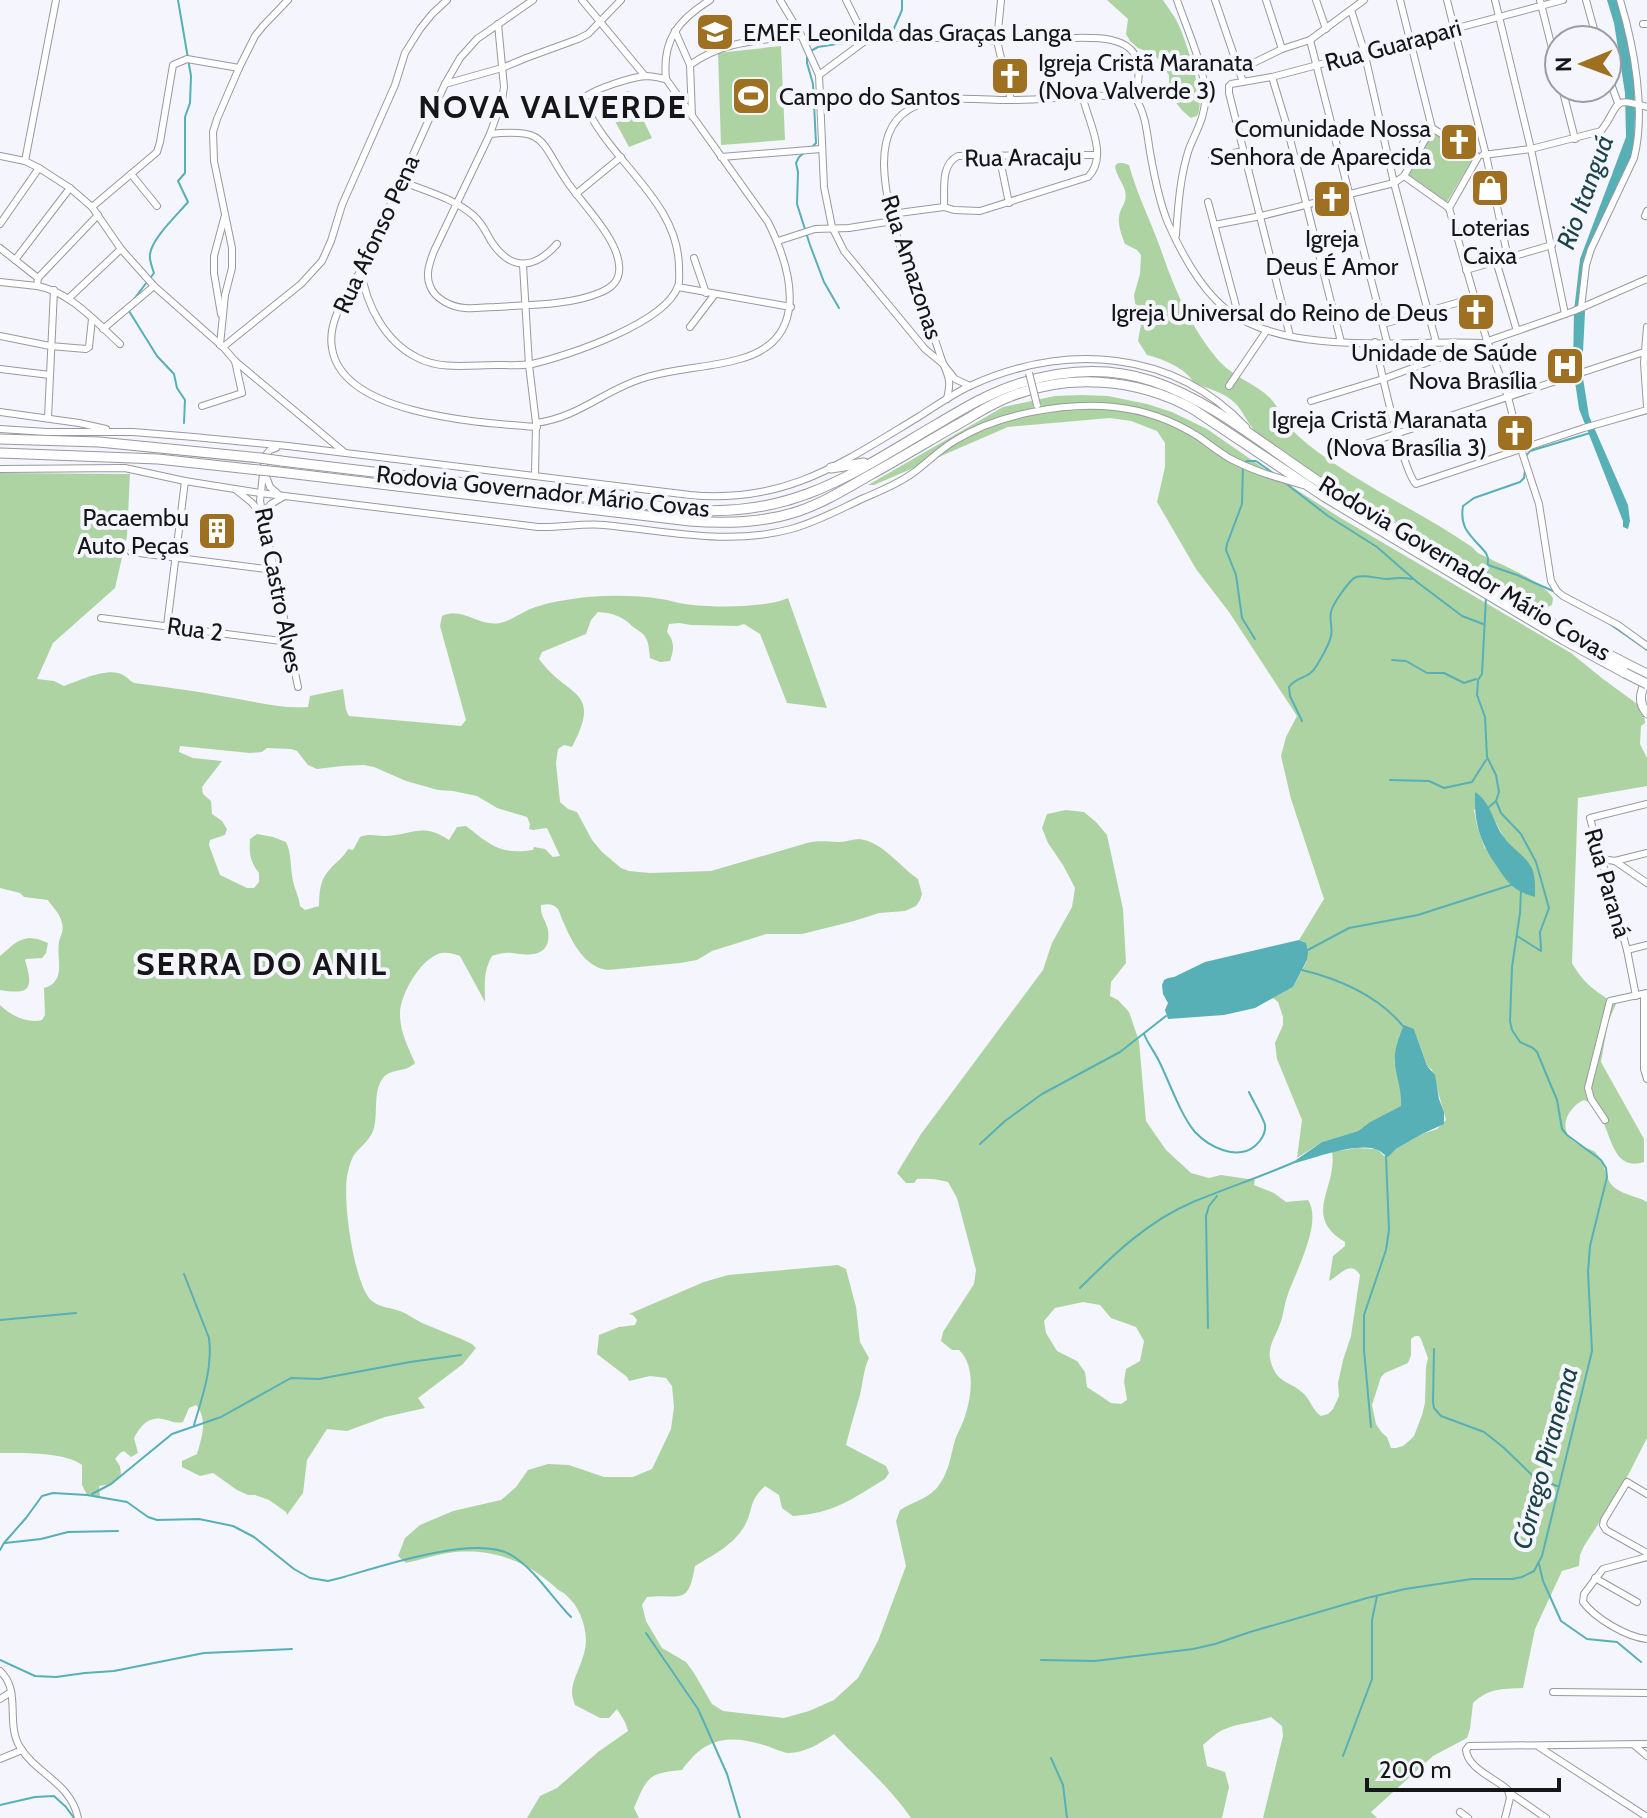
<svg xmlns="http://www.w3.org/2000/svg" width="1647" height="1818" font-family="Cabin,sans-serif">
	<rect width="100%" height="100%" fill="#f5f5fd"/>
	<g fill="#aed3a3" fill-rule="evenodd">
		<path d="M1107,0H1163C1169,9 1176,18 1180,28C1187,44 1203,95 1199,110C1198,117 1196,116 1191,118C1182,112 1176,102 1169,94V75L1155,55L1138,48L1130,41L1126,34L1128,19Z"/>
		<polygon points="781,46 785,140 721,145 718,53"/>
		<polygon points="629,91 652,138 629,147 603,99"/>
		<polygon points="1433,133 1473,158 1447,202 1409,175"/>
		<path d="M1118,163H1123L1129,165C1137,195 1151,221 1161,250C1175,290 1191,329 1220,362C1234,377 1254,383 1269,397C1279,407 1284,421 1294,432C1305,443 1319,453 1332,462C1377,493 1427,516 1472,547L1478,553C1499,564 1541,580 1553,598L1552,605L1543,609L1330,483L1255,431C1246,421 1243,411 1235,403C1224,392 1207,389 1193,382C1187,369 1161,358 1147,355L1138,341L1142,319L1135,303L1134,295L1140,274L1141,255L1137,250L1125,244C1122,236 1118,226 1119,217C1120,207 1128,203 1125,191C1123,182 1116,176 1115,166Z"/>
		<path d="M1081,395L1108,396L1147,404L1172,412L1207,429L1272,474L1339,517L1571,653L1603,679L1640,706L1644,713L1645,723L1641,726L1640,744L1647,758V786L1578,798L1572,963C1584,984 1595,991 1616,1004L1608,1022L1601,1062L1644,1139V1162C1604,1175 1614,1110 1584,1100C1566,1108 1556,1133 1578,1144C1583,1148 1590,1148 1595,1152C1604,1160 1604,1171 1609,1181C1616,1194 1635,1195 1647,1202V1438L1620,1491L1584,1546L1580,1555L1579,1566L1562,1571L1535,1629L1523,1688C1501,1689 1489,1688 1473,1703L1470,1729L1467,1738L1433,1756L1371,1812L1377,1818H1263L1283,1736L1282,1726L1271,1717C1256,1722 1239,1723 1225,1729C1217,1732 1210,1739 1203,1745L1207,1766L1225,1772L1229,1787L1222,1818H911C891,1788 859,1761 834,1734C820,1743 806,1753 788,1753C780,1752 772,1747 764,1745C727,1734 705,1738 682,1770C647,1773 647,1778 634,1808L639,1818H527L540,1796L557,1788L598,1752L628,1731L625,1722L617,1709L609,1718H600L575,1705C574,1701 572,1697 572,1693C572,1677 586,1660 586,1639C585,1623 579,1606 566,1595C563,1592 559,1591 556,1588C526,1560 490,1547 448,1553C434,1555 420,1560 406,1563L398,1556L405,1538L420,1525L453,1511L501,1500L516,1487L528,1470L548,1464L569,1465L604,1477H633L652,1469L671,1429L674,1407L672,1386L666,1378L650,1376L629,1381L627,1377L597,1354L599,1335L619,1327L635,1325L637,1320L633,1315L629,1314L704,1282L728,1275L838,1265L846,1269L856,1307L860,1342L869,1358C863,1371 863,1383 860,1395C855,1412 850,1428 846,1445L886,1466L889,1473L885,1479C850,1500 835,1513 793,1516L782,1508L779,1495L765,1486C748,1502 754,1508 745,1525C734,1545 713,1555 695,1566C688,1608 679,1593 647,1597L642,1605L646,1621L662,1648L686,1662L694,1673L712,1704L723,1711L784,1718L809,1711L834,1700L858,1678L878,1641L906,1566L896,1521L900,1510C914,1501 932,1498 941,1482C949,1470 951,1454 955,1440C957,1434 960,1429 963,1422C971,1401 977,1367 959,1350H952L941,1341L943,1332L974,1284L976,1270L957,1198L948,1182C938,1179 928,1178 917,1179L914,1183H906L897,1173L921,1134L1043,970L1052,943L1072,907L1075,888L1063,865L1048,843L1042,828L1047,814L1066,810L1084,812L1096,822L1107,835L1123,909L1126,963L1111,982L1110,996L1118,1000L1129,1012L1139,1041L1146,1121L1166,1150L1191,1173L1209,1178L1221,1175L1255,1180L1254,1185L1274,1193L1286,1202L1308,1200C1323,1222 1296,1271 1288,1294C1285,1302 1284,1310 1282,1318C1276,1339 1263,1348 1274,1370C1279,1382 1294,1384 1303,1393C1311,1400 1312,1410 1321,1416L1328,1414L1333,1409L1339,1396L1338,1383L1343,1360L1351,1336L1360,1275C1350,1259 1340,1276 1329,1281L1333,1256L1345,1246V1242C1301,1216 1338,1187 1332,1152L1357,1148L1377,1149L1384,1156L1422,1134L1437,1129L1446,1120L1432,1070L1427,1066L1414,1029L1400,1034L1394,1061L1402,1095V1106L1370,1122L1358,1131L1322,1142L1297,1158L1302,1120L1277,1059L1275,1043L1283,1025V1017L1278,1002L1273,998L1293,987L1307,961L1304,942L1299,940L1324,899L1291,799L1281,756L1286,737L1297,716L1229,612L1196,569L1157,502L1165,467V443L1157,431L1131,421L1110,418L1008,427L874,485H868L1003,407L1055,396ZM1485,802L1503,836L1485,849L1477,826L1474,810ZM1083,1302L1100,1305L1111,1318L1136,1327L1144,1341L1140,1361L1126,1369L1124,1381L1127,1400L1121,1404L1111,1403L1087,1387L1085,1372L1077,1361L1057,1351L1046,1333L1044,1321L1055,1308ZM1415,1336H1419L1421,1339L1428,1358L1426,1367L1425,1403L1422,1415L1414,1436L1409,1441L1403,1446L1396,1448H1391L1387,1437L1382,1433L1376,1424L1372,1405L1381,1377L1385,1373L1408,1363L1411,1355V1339Z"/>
		<path d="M0,473L130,474L127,536L115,588L53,643L37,679L54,681L64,686C78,681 109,666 123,675C127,677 130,681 134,683C165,687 196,691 227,697C253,701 281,709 308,707L310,696L343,689L346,710L349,716L461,726L466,720L440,626L442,616C461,606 479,627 500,623C514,620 525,609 539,606C554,601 572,599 587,597C612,595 637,595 661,599C669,600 677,603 685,604C709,608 766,608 788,598L827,708L787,703L760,634L744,624L738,626L691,625L679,623L669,624L667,632C675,642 674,650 670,661L660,662L650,658C649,650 649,640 643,634C640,631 635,629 632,626C622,616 613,613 598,612L591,620L586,634L542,652L539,659C568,699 603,688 572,747L564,745L558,749L556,763L560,802L568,809L577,812L592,840L602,852L621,868L629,871L650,873L711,871L807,843C822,840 826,842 840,842C846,842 853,839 859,839C882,841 900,867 918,879L922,894L920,900L916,906L905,911L879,913L854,921L802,934H766L712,951L697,960L680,963L608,970C585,968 571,941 563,921C562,920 559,910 558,909C553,903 547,904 541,905C540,916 546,920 548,930C552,957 530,956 512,953C505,952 498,954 492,956C483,972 485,984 485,1002L460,956C454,954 448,952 441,953C421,958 400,994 400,1014C400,1032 408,1047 415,1063C405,1073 391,1068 383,1078C372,1092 379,1115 373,1131C369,1141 360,1147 354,1155C351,1160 349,1167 348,1172C341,1194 354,1287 372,1301C379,1307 391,1308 400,1311C408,1314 414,1319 422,1323C438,1330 456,1336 472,1344L476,1348L463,1364L418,1398L425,1408L385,1417L347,1431L327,1429L307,1460L303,1493L287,1515L286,1512L269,1500L255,1495H248L237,1490L213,1473L200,1476L182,1467V1461L197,1454C202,1437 208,1419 196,1405L189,1408L183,1422C173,1424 171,1420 162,1419C148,1416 140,1427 134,1438L138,1453L131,1457L124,1451L120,1453L115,1459L120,1466L121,1474L113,1484L99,1486L100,1497L87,1495L82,1485V1465C66,1452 22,1453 0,1453V1005C10,1015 27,1024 42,1020L45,1015L44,988C67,981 56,960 59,942C61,934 64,931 62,923C60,913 53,908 48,900L24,897L20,893L0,888ZM180,746L250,753L262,752L267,748L291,749L297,751L308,765L317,769L342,766L364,765L374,767L406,781L438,790L453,791L477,796L497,808L527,817L530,824L529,829L533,830L547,828L560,856L553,857L545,849L534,847L533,850C499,855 491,845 466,826L457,827L449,840C422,822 413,835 386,836C376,836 369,833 360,837L353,850L348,849C343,858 336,862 330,869C320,879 319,893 319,906L305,910L300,906C299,897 295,890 293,881C290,867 292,855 286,842L273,837L257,834L250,839C249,853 250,862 259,873V882L254,888H247L220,875L209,845L210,840L225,835L227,829L222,821L212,814L211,801L203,794L202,787L222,761L193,758L179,752Z"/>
		<path d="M29,938L38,939L48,943L46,953L42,958L26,959L25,960C34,989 30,995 0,990V956C11,947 15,940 29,938Z"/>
	</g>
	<g fill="#57b0b5">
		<polygon points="1607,0 1619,0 1634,71 1635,115 1634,151 1632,158 1588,252 1582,303 1585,312 1582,372 1589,416 1628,505 1630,521 1628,529 1623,527 1623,521 1579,409 1573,368 1574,311 1580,259 1626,137 1625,93 1614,23"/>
		<path d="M1475,792C1491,802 1493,822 1503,836C1510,847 1523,854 1530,865C1536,873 1535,887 1535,897C1513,891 1508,883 1496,865C1479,840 1474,822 1475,792Z"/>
		<polygon points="1299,940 1306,943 1308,952 1307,960 1293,987 1255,1008 1224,1015 1168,1019 1165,1010 1168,1003 1163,994 1162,985 1164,980 1168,978 1174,977 1205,962"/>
		<path d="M1404,1025L1414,1029L1427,1066L1435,1075L1439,1099L1444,1112V1124L1422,1134L1396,1149L1388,1157C1384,1155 1382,1152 1378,1150C1360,1141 1314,1158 1295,1163L1296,1160L1322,1142L1358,1131L1370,1122L1401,1106C1402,1092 1397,1079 1395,1065C1393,1054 1399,1035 1404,1025Z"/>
	</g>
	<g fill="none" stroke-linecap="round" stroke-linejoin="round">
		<g stroke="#57b0b5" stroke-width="2">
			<polyline points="868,32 892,33 902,10 902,0"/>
			<polyline points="812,147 816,143 813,84 807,63 807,53 818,47 849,42 862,33"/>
			<polyline points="804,153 799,157 796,163 798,172 797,204 810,245 824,282 839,308"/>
			<path d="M151,277L154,273C152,267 149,260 150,254C152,238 178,214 188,202L178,181L185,173V117L190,103L191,76L178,0"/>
			<polyline points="134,299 147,282"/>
			<polyline points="129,311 157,356 174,374 177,388 185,400 184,423"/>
			<polyline points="1526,456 1530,451 1590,433"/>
			<polyline points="1284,482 1328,516 1377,547 1417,582 1462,616 1483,624"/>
			<polyline points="1488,565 1517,575 1553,591"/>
			<path d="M1487,578L1488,558L1486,553C1472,536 1459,530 1463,506L1474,498L1520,482L1524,478L1525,471"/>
			<polyline points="1486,597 1482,674 1478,680 1477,695 1485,717 1487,757 1496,775 1499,792 1496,801 1501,813 1521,834 1536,862 1549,908 1540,932 1541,951 1517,936"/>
			<polyline points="1607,622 1647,650"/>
			<polyline points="1255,639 1242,618 1236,575 1226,550 1227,544 1242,504 1243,464 1247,461 1256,461 1273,473"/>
			<polyline points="1392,660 1406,661 1427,673 1444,673 1464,683 1476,679"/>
			<path d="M1302,721L1290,696L1289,687C1298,675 1309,680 1317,665C1322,656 1329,646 1331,636C1333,628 1329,620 1331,612C1332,605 1350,579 1356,577C1366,574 1378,579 1387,579C1397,578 1403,577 1412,579"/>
			<polyline points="1390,780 1429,781 1444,788 1472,782 1486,760"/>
			<polyline points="1489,807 1496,801"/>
			<polyline points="1306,951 1349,928 1418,915 1511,885"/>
			<path d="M1302,970C1339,979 1378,996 1403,1026"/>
			<path d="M1144,1034C1148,1044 1154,1051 1159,1061C1169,1081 1181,1116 1195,1132C1209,1147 1237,1161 1255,1146C1261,1141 1266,1133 1265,1125C1264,1119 1252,1099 1249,1092"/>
			<polyline points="980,1144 1005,1121 1042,1094 1120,1052 1166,1016"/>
			<path d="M184,1274L209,1338C213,1367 202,1398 194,1425"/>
			<path d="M1080,1288C1114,1254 1148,1221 1193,1202C1227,1188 1263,1176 1297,1161"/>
			<polyline points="0,1320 76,1313"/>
			<polyline points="1208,1328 1206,1216 1209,1206 1217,1196"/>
			<polyline points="1434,1349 1433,1402 1434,1408 1441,1416 1484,1432 1503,1447 1533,1476 1557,1486"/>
			<polyline points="1371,1427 1364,1350 1364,1315 1386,1250 1389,1230 1386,1156"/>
			<polyline points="92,1494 111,1484 172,1434 221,1417 291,1378 319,1379 410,1362 461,1355"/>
			<polyline points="5,1543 41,1539 68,1532 118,1531"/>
			<path d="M0,1550L4,1543L26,1518L42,1496L53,1493L87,1495L127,1502L148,1517L157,1520L199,1519L233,1526L254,1537L294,1569L310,1578L328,1581L344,1577C381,1566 477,1534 511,1555C536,1570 551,1597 571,1617"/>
			<polyline points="1539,1564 1543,1581 1561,1621 1587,1639 1617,1642 1641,1662"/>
			<polyline points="646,1633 698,1709 727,1774 740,1818"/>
			<polyline points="0,1660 35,1676 56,1677 85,1673 114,1671 204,1653 292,1649"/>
			<polyline points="1041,1660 1095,1661 1193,1649 1215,1644 1250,1632 1367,1598 1405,1589 1472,1579 1512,1579 1522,1577 1534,1571 1542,1556 1592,1351 1588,1272 1590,1246 1607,1177 1606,1168 1601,1160 1567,1135 1562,1129 1557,1100 1537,1052 1533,1048 1520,1042 1512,1030 1510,1021 1512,967 1520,913 1521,891"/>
			<polyline points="1343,1756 1372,1679 1372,1620 1377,1596"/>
			<polyline points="1051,1758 1063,1785 1067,1818"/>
			<polyline points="0,1805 35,1797 54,1796 66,1807 74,1818"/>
		</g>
		<defs>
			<g id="minor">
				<path d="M533,0L477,39L460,58L445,84L361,270C348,292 327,321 332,348C342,416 484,423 537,427"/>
				<polyline points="582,0 645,76"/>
				<polyline points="780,0 801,35 819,75 824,187 832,227 844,251 925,349 943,364 955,379 970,386"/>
				<polyline points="846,0 859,26 869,38"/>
				<polyline points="1001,0 997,41 1011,100"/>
				<polyline points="1215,0 1239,70"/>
				<polyline points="1266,0 1282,49"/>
				<polyline points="1316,0 1326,29"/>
				<polyline points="1400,0 1432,128"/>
				<polyline points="1447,0 1486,155 1508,258"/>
				<polyline points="1495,0 1531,149 1565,314"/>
				<polyline points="1540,0 1559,76"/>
				<polyline points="1586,0 1597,40"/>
				<polyline points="1351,10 1364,51 1394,183 1436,342"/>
				<polyline points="1643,24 1647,24"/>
				<polyline points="675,31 690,65"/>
				<path d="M1067,38C1089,38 1129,34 1137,60C1141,72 1137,87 1136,99"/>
				<polyline points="1310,40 1387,342"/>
				<polyline points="1607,73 1618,103"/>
				<polyline points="819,75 869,38 937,38 997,41"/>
				<polyline points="1272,77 1286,123 1341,342"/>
				<polyline points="1243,82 1239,70 1282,49 1310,40 1364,0"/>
				<polyline points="445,84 502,68 526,58 578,39 588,34 621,0"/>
				<polyline points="1562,88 1575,139"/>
				<path d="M692,116L690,65C724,40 760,41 801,35"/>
				<path d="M490,134C548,128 539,141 568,183C584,206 623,244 619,272C618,283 608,290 599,293C571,305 526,305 495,307C486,307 475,309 465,308C451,307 435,299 430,286C425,274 430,262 434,251L490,134L502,100L504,87L498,24"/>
				<polyline points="999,155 1009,203"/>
				<path d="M1483,155L1531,149L1601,131C1621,106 1609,95 1647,107"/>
				<polyline points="0,156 25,161 39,168 70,188 92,207 121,249 154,286 223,347 235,361 344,452"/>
				<polyline points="721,157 821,149"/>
				<polyline points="1212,157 1244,151"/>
				<polyline points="25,161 56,0"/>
				<polyline points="131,174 157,206"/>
				<path d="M401,181C425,191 454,198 474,216C482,223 486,232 491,241C511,272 535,269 557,244"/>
				<polyline points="576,194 621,157"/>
				<polyline points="1208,202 1239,317"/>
				<polyline points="92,207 157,152 160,142 173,65 187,59 239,68"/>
				<path d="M944,207C945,189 940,165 958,156L1096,155"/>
				<polyline points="1449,208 1487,341 1508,397 1521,449 1539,504 1551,581 1557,591 1563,596 1618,625 1647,646"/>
				<path d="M891,214L944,207L954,210L980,211L1088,177C1109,156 1088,121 1083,98"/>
				<polyline points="1645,216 1647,211"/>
				<polyline points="0,224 39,168"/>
				<polyline points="1214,225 1261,216 1394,183 1404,176 1432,128 1478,157 1449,208 1404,176"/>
				<path d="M1176,235C1178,207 1180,176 1189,149C1196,131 1206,116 1205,96C1205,67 1186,27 1177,0"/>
				<polyline points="778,241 815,229 849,228 893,221"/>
				<path d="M0,248L38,278L37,286C69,291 96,322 120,344"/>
				<polyline points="694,258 706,293"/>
				<polyline points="15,260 70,188"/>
				<polyline points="1496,261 1517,331"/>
				<polyline points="523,265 529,365 536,423 535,476"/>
				<path d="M361,270C366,305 385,342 418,358C441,370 471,365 496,365C507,365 520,366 532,364C567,356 666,323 678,286C680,282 679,273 679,268C679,200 608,161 584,102L585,97C597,88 632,77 646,76C653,76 660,78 666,79"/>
				<polyline points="1466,270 1552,245"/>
				<polyline points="38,278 98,215"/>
				<polyline points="0,282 37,286"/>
				<polyline points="678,287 791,307"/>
				<polyline points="69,298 121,249"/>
				<path d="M1581,308L1586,265L1591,249L1634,158C1646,111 1634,46 1620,0"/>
				<polyline points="221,314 214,273 214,256 225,215"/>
				<polyline points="1383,324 1474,298"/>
				<polyline points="690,327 715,294"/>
				<polyline points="1647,327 1644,363 1647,406"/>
				<polyline points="103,329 154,286"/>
				<polyline points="0,336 50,346 86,349 89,347 92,319"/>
				<polyline points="1290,336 1229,93 1229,86 1231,84 1272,77 1563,0"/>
				<path d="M1375,342C1380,366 1403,472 1416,484L1584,428L1647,410"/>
				<polyline points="1485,342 1574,311 1647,279"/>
				<polyline points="220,345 225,295 232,268 232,248 214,161 213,132 217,119 239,68 255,36 263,26 288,0"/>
				<polyline points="223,347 301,284 322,261 331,241 342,205 395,85 405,53 420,29 432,14 447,0"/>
				<polyline points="0,369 50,375"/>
				<polyline points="1229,386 1267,330"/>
				<path d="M947,399C948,393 950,387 949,381C948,373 944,366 941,358C931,325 916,293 905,261C894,230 885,198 884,165C883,87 952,99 1008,100C1049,101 1096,91 1136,99C1146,115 1147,134 1150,152C1154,175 1159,201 1168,223C1180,250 1195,279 1216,300C1273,360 1404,339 1480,343"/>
				<polyline points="1311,401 1383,379 1474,345"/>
				<polyline points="202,406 242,393 235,361"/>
				<polyline points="0,412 79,423 106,429"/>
				<polyline points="48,418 54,290"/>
				<path d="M536,423C580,417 604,390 644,378C675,368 709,368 740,359C810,340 793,272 768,222L666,79C662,40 678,20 710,0"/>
				<path d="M0,429L47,432H133L194,437L288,446L690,495C786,504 842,463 920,416C937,405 954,393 972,385C1066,343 1172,349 1246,427"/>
				<polyline points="276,448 270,450 265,456 260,501 298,687"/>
				<polyline points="1332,455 1644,352"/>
				<path d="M0,469L125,468L185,481L260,493L538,527C560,528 582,523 604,525C667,531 729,546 791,529C817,522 840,509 864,498C880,491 898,484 913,473C927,463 940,449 956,440C998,414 1065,402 1114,407C1144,410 1174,421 1199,437C1209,444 1219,452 1229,458C1253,471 1278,478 1303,485"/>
				<polyline points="264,471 270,487 278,494"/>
				<polyline points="236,490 251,502 260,512"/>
				<polyline points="262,515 271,504 283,497"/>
				<polyline points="131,552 274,570"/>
				<polyline points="101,618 289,642"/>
				<polyline points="167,626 185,481"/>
				<polyline points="1602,859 1615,861 1647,853"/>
				<polyline points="1615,861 1647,883"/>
				<polyline points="1627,950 1647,945"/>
				<polyline points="1644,994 1644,1069 1647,1079"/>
				<polyline points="1636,996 1627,950 1590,818 1647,804"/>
				<polyline points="1605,1120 1591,1099 1588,1088 1610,1001 1647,993"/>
				<polyline points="1647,1494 1627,1482 1604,1520 1603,1525 1606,1530 1647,1553"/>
				<path d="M1647,1557L1603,1569L1584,1594L1583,1602C1595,1618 1626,1637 1647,1639"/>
				<polyline points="1595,1578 1637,1602"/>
				<path d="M0,1671C22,1691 5,1723 20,1747C36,1774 71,1783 78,1818"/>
				<polyline points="1553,1692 1647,1693"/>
				<polyline points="0,1699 11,1692"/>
				<polyline points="1634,1745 1647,1756"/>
				<polyline points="1539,1747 1647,1817"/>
				<polyline points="0,1759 22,1750"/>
				<polyline points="1510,1793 1546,1818"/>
				<polyline points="1460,1812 1468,1818"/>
				<path d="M1505,1818L1510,1798L1508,1790C1495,1778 1468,1769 1466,1750L1469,1746L1647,1744"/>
			</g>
			<path id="major" d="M1647,679C1641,691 1637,702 1647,713"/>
			<g id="highway">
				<polyline points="0,439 99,442 260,458"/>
				<polyline points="0,453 158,459 259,470"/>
				<path d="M281,461L693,510C796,517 855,472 939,423C966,407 991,392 1021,383C1063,370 1109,367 1152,381C1211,400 1266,447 1318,481C1369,513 1421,544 1473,576C1530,610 1587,645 1647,674"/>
				<polyline points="831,468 864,463"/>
				<path d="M279,472L690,521C727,524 764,523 799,511C825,502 847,488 870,475C899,459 927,442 955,426C973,416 990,404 1009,397C1068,373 1137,378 1193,409L1325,497L1564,640L1625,673"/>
			</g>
		</defs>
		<use href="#minor" stroke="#9898a0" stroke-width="8"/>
		<use href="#major" stroke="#9898a0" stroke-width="10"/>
		<use href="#highway" stroke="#9898a0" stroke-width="11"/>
		<use href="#minor" stroke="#fff" stroke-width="6"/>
		<use href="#major" stroke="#fff" stroke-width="8"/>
		<use href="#highway" stroke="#fff" stroke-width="9"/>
		<defs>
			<polyline id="minor-bridge" points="1029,373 1037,405"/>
			<g id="highway-bridge">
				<polyline points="260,458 281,461"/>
				<polyline points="259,470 279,472"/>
				<polyline points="1625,673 1647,684"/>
			</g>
		</defs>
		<use href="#minor-bridge" stroke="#9898a0" stroke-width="8" stroke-linecap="butt"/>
		<use href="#highway-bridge" stroke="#9898a0" stroke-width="11" stroke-linecap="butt"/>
		<use href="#minor-bridge" stroke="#fff" stroke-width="6"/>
		<use href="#highway-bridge" stroke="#fff" stroke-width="9"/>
	</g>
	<defs>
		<symbol id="school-square" viewBox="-11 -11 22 22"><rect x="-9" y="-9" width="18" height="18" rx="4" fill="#9e7021" stroke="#f5f5fd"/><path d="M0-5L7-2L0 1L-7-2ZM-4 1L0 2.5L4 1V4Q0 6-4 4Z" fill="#fff"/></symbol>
		<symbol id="church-square" viewBox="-11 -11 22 22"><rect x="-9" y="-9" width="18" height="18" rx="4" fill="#9e7021" stroke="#f5f5fd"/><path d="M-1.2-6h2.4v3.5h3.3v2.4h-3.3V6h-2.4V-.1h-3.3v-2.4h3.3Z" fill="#fff"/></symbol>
		<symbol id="stadium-square" viewBox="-11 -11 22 22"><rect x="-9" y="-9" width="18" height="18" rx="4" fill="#9e7021" stroke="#f5f5fd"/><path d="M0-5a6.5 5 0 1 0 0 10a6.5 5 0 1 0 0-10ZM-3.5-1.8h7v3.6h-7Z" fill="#fff"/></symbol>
		<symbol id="shop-square" viewBox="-11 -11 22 22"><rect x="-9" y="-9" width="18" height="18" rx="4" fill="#9e7021" stroke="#f5f5fd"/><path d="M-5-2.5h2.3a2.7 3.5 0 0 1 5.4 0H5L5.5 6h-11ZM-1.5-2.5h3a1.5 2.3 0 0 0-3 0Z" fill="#fff"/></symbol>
		<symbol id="hospital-square" viewBox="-11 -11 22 22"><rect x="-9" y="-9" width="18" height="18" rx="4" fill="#9e7021" stroke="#f5f5fd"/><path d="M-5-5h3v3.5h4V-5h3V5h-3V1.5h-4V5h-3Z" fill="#fff"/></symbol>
		<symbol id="building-square" viewBox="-11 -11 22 22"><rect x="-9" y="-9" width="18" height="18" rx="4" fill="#9e7021" stroke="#f5f5fd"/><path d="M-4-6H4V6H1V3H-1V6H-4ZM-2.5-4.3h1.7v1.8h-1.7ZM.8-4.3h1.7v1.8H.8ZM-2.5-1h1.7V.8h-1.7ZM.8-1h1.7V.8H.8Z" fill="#fff"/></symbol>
	</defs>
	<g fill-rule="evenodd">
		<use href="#school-square" x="693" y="10" width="44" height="44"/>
		<use href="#church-square" x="988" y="54" width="44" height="44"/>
		<use href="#stadium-square" x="729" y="74" width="44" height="44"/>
		<use href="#church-square" x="1437" y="120" width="44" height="44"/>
		<use href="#shop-square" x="1468" y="166" width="44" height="44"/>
		<use href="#church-square" x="1310" y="177" width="44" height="44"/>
		<use href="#church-square" x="1454" y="290" width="44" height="44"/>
		<use href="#hospital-square" x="1543" y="344" width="44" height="44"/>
		<use href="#church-square" x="1493" y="411" width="44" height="44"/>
		<use href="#building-square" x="195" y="509" width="44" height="44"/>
	</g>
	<g text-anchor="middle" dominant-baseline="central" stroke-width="8" stroke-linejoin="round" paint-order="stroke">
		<g font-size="24" fill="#161619" stroke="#f5f5fd" text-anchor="end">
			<text x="743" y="32" text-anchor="start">EMEF Leonilda das Graças Langa</text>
			<text x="1038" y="62" text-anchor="start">Igreja Cristã Maranata<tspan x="1038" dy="28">(Nova Valverde 3)</tspan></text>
			<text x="779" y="96" text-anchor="start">Campo do Santos</text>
			<text x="1431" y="128">Comunidade Nossa<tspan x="1431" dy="28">Senhora de Aparecida</tspan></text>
			<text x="1490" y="227" text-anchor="middle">Loterias<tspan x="1490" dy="28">Caixa</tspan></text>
			<text x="1332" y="238" text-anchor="middle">Igreja<tspan x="1332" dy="28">Deus É Amor</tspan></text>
			<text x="1448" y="312">Igreja Universal do Reino de Deus</text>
			<text x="1537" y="352">Unidade de Saúde<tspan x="1537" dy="28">Nova Brasília</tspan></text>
			<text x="1487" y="419">Igreja Cristã Maranata<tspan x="1487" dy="28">(Nova Brasília 3)</tspan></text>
			<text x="189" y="517">Pacaembu<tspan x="189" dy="28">Auto Peças</tspan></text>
		</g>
		<g font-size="24" fill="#161619" stroke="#f5f5fd">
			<text transform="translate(1393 45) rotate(-15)">Rua Guarapari</text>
			<text transform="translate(1023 157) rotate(-1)">Rua Aracaju</text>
			<text transform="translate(376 234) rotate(-65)">Rua Afonso Pena</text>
			<text transform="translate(912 267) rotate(72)">Rua Amazonas</text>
			<text transform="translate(543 491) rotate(6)">Rodovia Governador Mário Covas</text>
			<text transform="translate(1465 568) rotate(31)">Rodovia Governador Mário Covas</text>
			<text transform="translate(279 590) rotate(79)">Rua Castro Alves</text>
			<text transform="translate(195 629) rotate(8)">Rua 2</text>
			<text transform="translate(1608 883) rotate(74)">Rua Paraná</text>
		</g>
		<g font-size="26" font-style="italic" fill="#1a4446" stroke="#f5f5fd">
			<text transform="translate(1585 192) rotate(-70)">Rio Itanguá</text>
			<text transform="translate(1545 1458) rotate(-75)">Córrego Piranema</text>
		</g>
		<g font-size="32" font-weight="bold" letter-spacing="2" fill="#161619" stroke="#f5f5fd">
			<text x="553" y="106">NOVA VALVERDE</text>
			<text x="262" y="963">SERRA DO ANIL</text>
		</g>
	</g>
	<g transform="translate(1583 64) rotate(269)"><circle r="38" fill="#f5f5fd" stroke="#9c9ca2" stroke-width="2"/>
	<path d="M0-6L14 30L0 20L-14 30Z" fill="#9e7021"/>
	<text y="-12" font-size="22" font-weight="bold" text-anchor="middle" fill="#161619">N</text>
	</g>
	<path d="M1367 1778v12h192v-12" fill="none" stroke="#161619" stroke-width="4"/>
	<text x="1379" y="1778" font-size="24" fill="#161619" stroke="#f5f5fd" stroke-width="6" paint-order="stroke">200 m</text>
</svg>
